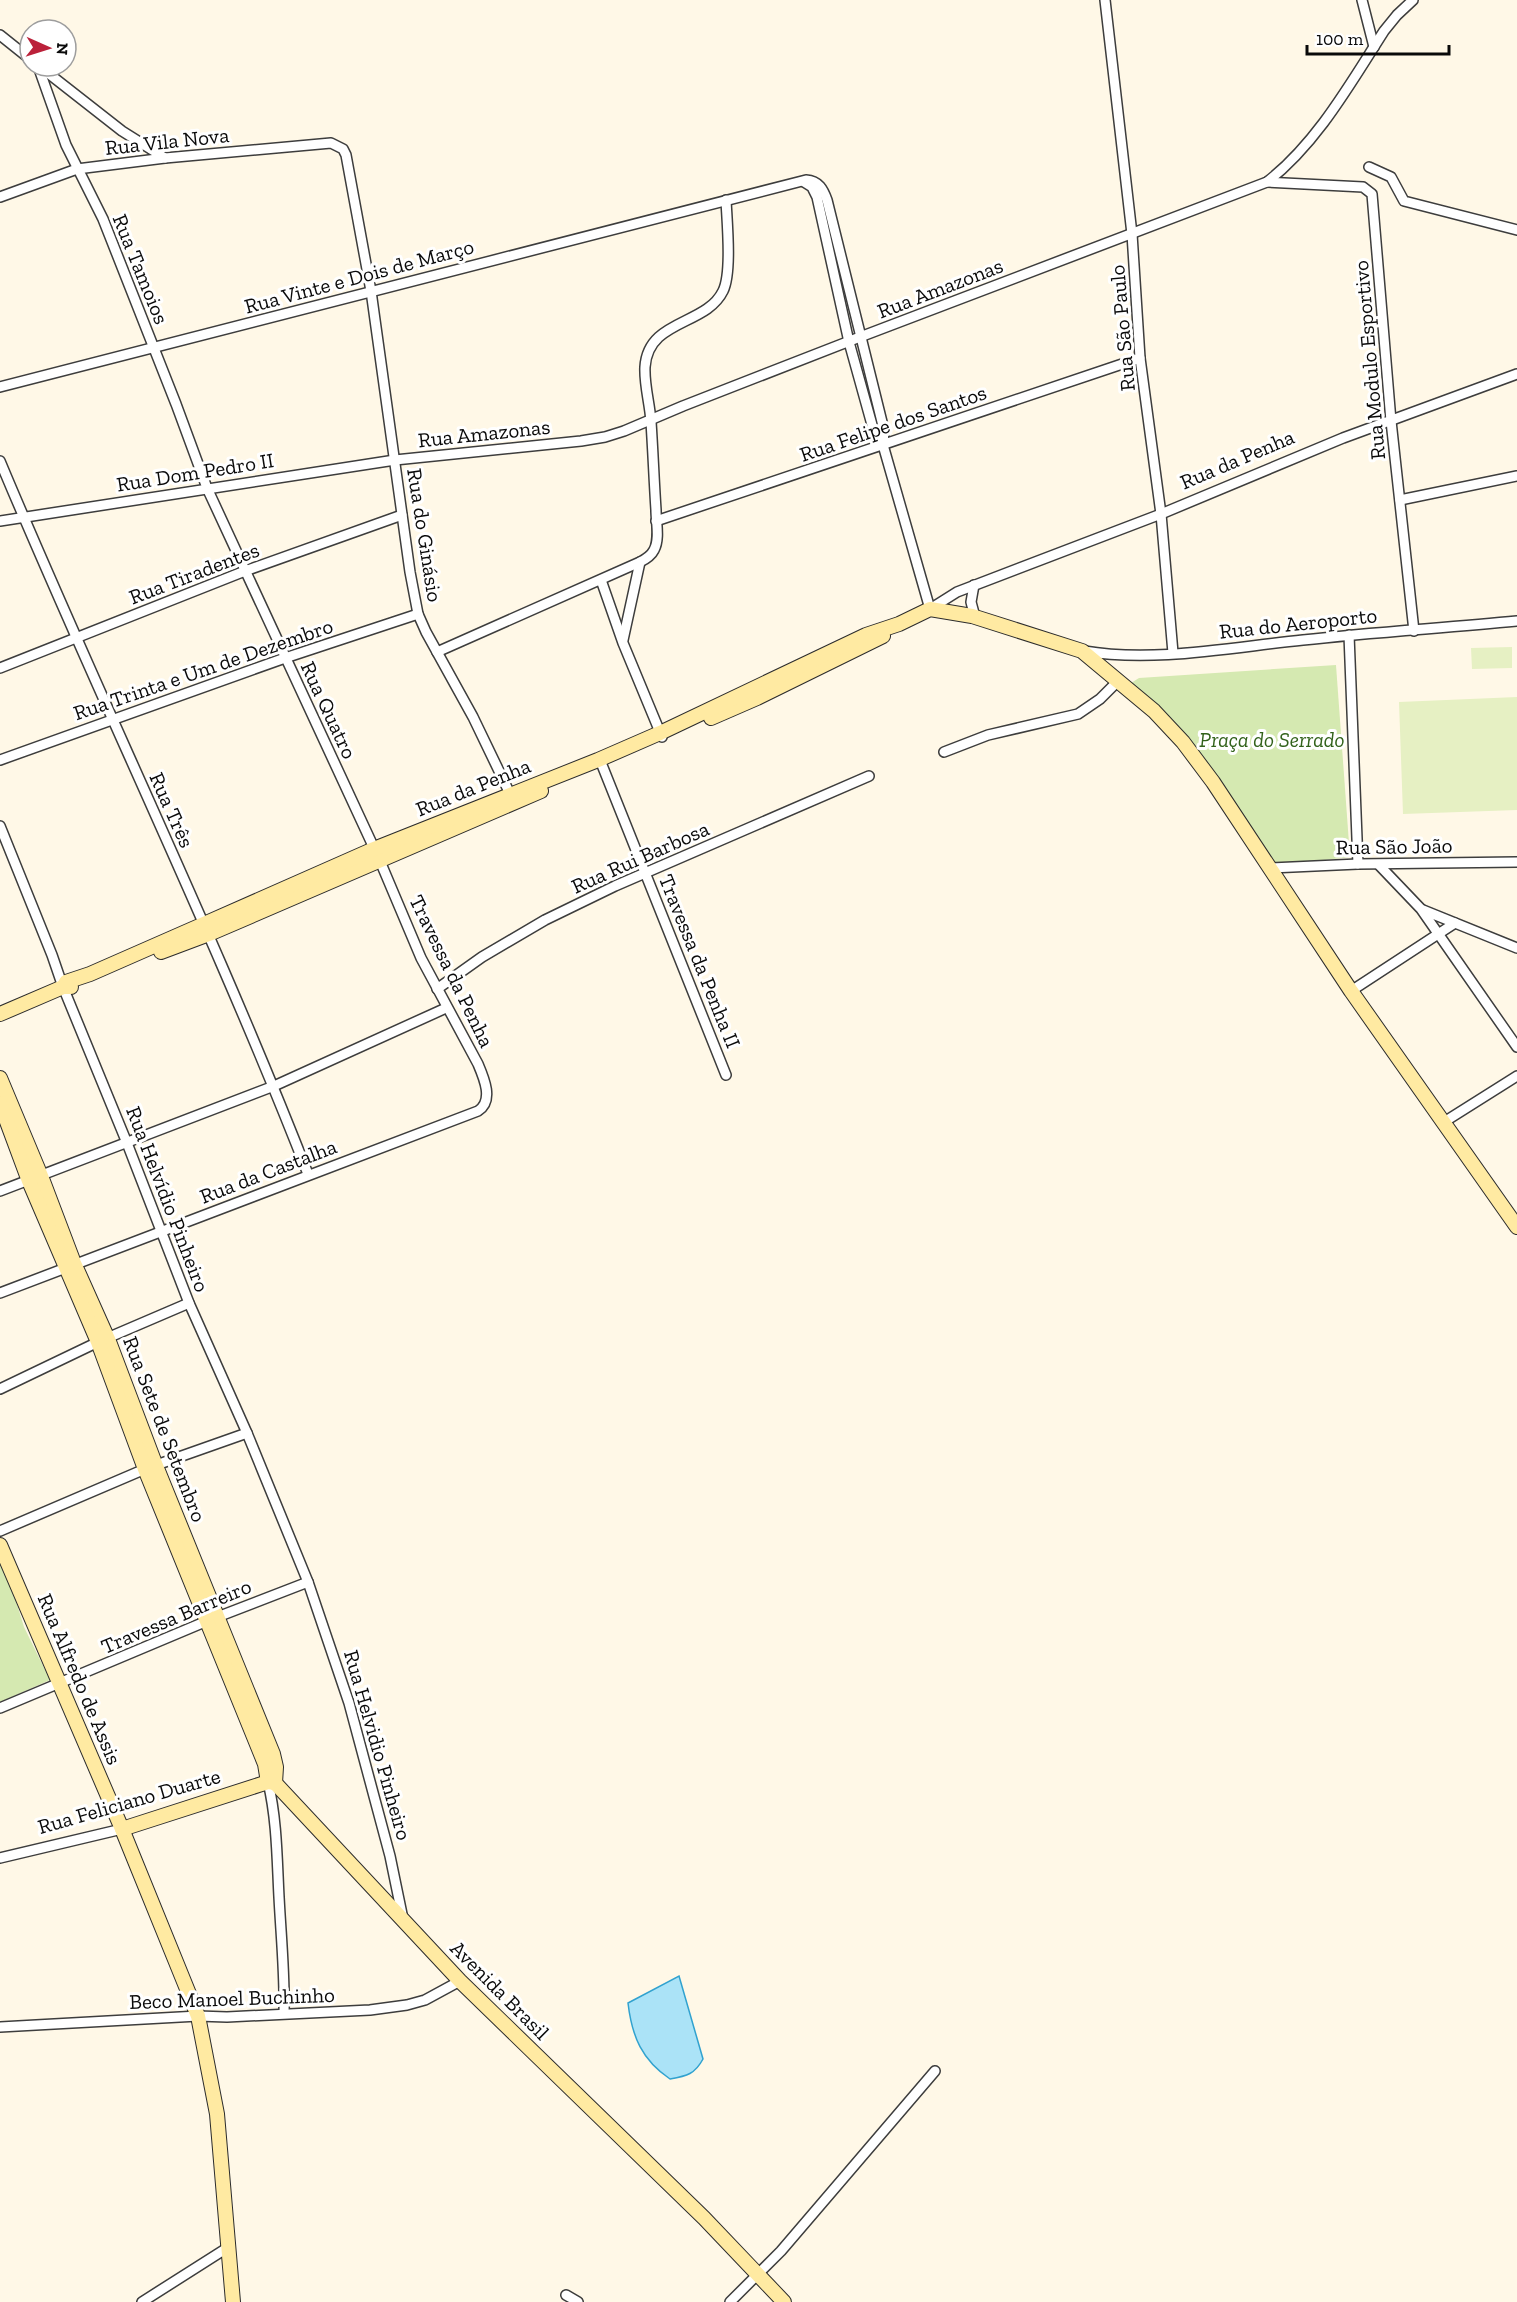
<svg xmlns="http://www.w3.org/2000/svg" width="1517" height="2302" font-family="'Zilla Slab',serif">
	<rect width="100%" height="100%" fill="#fff8e7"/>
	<g fill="#d5e9b1">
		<polygon points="1336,665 1350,857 1274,866 1131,683 1139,678"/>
		<polygon points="0,1549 24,1627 50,1680 0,1702"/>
	</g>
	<g fill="#e6f0c3">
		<polygon points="1512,647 1512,668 1472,669 1471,648"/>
		<polygon points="1517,697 1517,810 1403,814 1399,702"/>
	</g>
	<path fill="#abe3f7" stroke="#31a2cf" stroke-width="1.5" d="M679,1976L703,2059C695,2074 687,2076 670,2079C642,2060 632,2037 628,2003Z"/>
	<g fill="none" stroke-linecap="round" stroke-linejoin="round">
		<defs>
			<g id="street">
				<polyline points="1105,0 1132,234 1140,358 1161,514 1173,653"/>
				<polyline points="1362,0 1374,47"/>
				<polyline points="0,35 30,59"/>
				<polyline points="39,66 122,131 165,158"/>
				<polyline points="1369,167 1391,177 1404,201 1517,230"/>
				<polyline points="804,182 812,187 817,197 849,342 874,432 883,445 930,609 957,592 1161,514 1343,438 1517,374"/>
				<polyline points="1267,182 1363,187 1372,194 1391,421 1414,631"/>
				<polyline points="0,197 77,169 165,158 331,143 343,149 346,155 371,291 410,572 418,614 426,632 473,717 512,798"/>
				<path d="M0,387L806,180C819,181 823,189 827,200L884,430L883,445"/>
				<path d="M0,461C100,700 214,933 308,1174"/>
				<polyline points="1400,500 1517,476"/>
				<path d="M0,521L395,460L581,441L605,437L624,431L683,406L860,337L1267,182C1317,143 1350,84 1384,31L1397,15L1413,0"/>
				<polyline points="656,521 1140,358"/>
				<polyline points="601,580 623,643 662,737"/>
				<polyline points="974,585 971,602 975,617"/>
				<polyline points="1349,635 1358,864"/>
				<polyline points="623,640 640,562"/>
				<path d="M1084,651C1154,663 1233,647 1303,640C1374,632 1446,628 1517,621"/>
				<path d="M437,652L640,562C646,559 651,556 654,550C660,539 656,522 656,510C654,480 653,451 651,422C650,404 644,385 645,367C648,319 706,326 723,291C732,273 727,222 726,200"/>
				<polyline points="0,668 245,571 402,515"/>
				<polyline points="944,752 988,735 1078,714 1100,699 1119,680"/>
				<polyline points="0,760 285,658 418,614"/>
				<polyline points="600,760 726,1075"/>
				<polyline points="0,826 52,955 63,987 127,1143 189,1303 247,1433 308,1582 349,1703 390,1856 403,1919"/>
				<polyline points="1379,865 1421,909 1517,1047"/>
				<polyline points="1271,868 1358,864 1517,862"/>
				<polyline points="1423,910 1517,948"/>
				<polyline points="437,989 482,957 545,920 615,886 869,776"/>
				<polyline points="1351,991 1455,923"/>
				<polyline points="1444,1122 1517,1076"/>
				<polyline points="0,1191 274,1086 446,1008"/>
				<path d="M0,1293L478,1111C494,1101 484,1078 478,1064L421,958L380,861L207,488L176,404L103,219L66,145L38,66"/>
				<polyline points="0,1389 98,1342 189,1303"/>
				<polyline points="0,1531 145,1469 247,1433"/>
				<polyline points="0,1708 207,1621 308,1582"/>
				<path d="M268,1782C277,1820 277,1859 279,1897C281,1936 285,1975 284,2013"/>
				<polyline points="0,1858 122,1829"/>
				<polyline points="0,2027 198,2016 227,2017 370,2010 407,2005 425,2000 460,1981"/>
				<polyline points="566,2295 578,2302"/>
				<polyline points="142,2302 227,2248"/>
				<polyline points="730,2302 781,2251 935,2071"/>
			</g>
			<g id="secondary">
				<polyline points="711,718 757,698 883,636"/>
				<polyline points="161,952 209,934 541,791"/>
				<polyline points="63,987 66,982 90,974 204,924 374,849 598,760 660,733 866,635 899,624 930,609 972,616 1082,651 1154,711 1183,742 1213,782 1351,991 1517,1227"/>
				<polyline points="0,1014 63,987 71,987"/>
				<polyline points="0,1078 41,1176 74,1263 108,1339 156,1466 273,1754 276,1767 275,1783"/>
				<polyline points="0,1103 29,1181 98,1342 145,1469 265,1764 268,1782"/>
				<polyline points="0,1545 122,1829 198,2016 217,2114 233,2302"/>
				<polyline points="275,1783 460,1981 704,2218 784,2302"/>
				<polyline points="122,1829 268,1782 275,1783"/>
			</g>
		</defs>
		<use href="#street" stroke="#3d3d3d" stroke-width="12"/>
		<use href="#secondary" stroke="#2c2c2c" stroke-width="16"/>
		<use href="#street" stroke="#fff" stroke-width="9"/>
		<use href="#secondary" stroke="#ffeaa2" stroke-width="14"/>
	</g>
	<g text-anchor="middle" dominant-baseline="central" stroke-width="6" stroke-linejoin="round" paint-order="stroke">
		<g font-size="21" fill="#0a0a0a" stroke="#fff">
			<text transform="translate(167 141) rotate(-6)">Rua Vila Nova</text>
			<text transform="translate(141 269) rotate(68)">Rua Tamoios</text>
			<text transform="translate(359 276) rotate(-15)">Rua Vinte e Dois de Março</text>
			<text transform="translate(940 288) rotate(-21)">Rua Amazonas</text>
			<text transform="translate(1122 328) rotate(-95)">Rua São Paulo</text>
			<text transform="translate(1369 360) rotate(-95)">Rua Modulo Esportivo</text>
			<text transform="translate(893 423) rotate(-19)">Rua Felipe dos Santos</text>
			<text transform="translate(484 433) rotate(-6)">Rua Amazonas</text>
			<text transform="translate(1237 459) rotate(-23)">Rua da Penha</text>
			<text transform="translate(195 472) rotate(-9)">Rua Dom Pedro II</text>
			<text transform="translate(425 535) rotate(81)">Rua do Ginásio</text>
			<text transform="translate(194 573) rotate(-21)">Rua Tiradentes</text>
			<text transform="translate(1298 623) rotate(-6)">Rua do Aeroporto</text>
			<text transform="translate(203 669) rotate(-19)">Rua Trinta e Um de Dezembro</text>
			<text transform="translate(329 710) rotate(65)">Rua Quatro</text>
			<text transform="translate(473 787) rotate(-22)">Rua da Penha</text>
			<text transform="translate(172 810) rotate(66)">Rua Três</text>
			<text transform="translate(1394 846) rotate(-1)">Rua São João</text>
			<text transform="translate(640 857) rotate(-24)">Rua Rui Barbosa</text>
			<text transform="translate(700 961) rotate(68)">Travessa da Penha II</text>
			<text transform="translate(452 971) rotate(64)">Travessa da Penha</text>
			<text transform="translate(268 1171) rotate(-21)">Rua da Castalha</text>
			<text transform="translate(168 1199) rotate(69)">Rua Helvídio Pinheiro</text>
			<text transform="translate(165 1429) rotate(69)">Rua Sete de Setembro</text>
			<text transform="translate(176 1616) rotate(-23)">Travessa Barreiro</text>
			<text transform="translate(80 1679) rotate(67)">Rua Alfredo de Assis</text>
			<text transform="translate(378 1745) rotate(74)">Rua Helvidio Pinheiro</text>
			<text transform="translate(129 1801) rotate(-16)">Rua Feliciano Duarte</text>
			<text transform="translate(500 1990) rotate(45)">Avenida Brasil</text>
			<text transform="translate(232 1998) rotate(-2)">Beco Manoel Buchinho</text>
		</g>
		<g font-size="21" font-style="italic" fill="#32621b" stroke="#fff">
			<text x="1272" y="739">Praça do Serrado</text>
		</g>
	</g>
	<g transform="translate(48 48) rotate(93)"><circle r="28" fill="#ffffff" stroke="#9d9d9d" stroke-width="1.5"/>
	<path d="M0-4.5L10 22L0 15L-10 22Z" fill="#bb213a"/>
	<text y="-9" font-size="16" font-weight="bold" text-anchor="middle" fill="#0a0a0a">N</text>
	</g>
	<path d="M1307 45v9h142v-9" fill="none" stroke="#0a0a0a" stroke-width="3"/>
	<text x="1316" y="45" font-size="18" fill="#0a0a0a" stroke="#ffffff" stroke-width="4.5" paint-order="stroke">100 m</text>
</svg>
